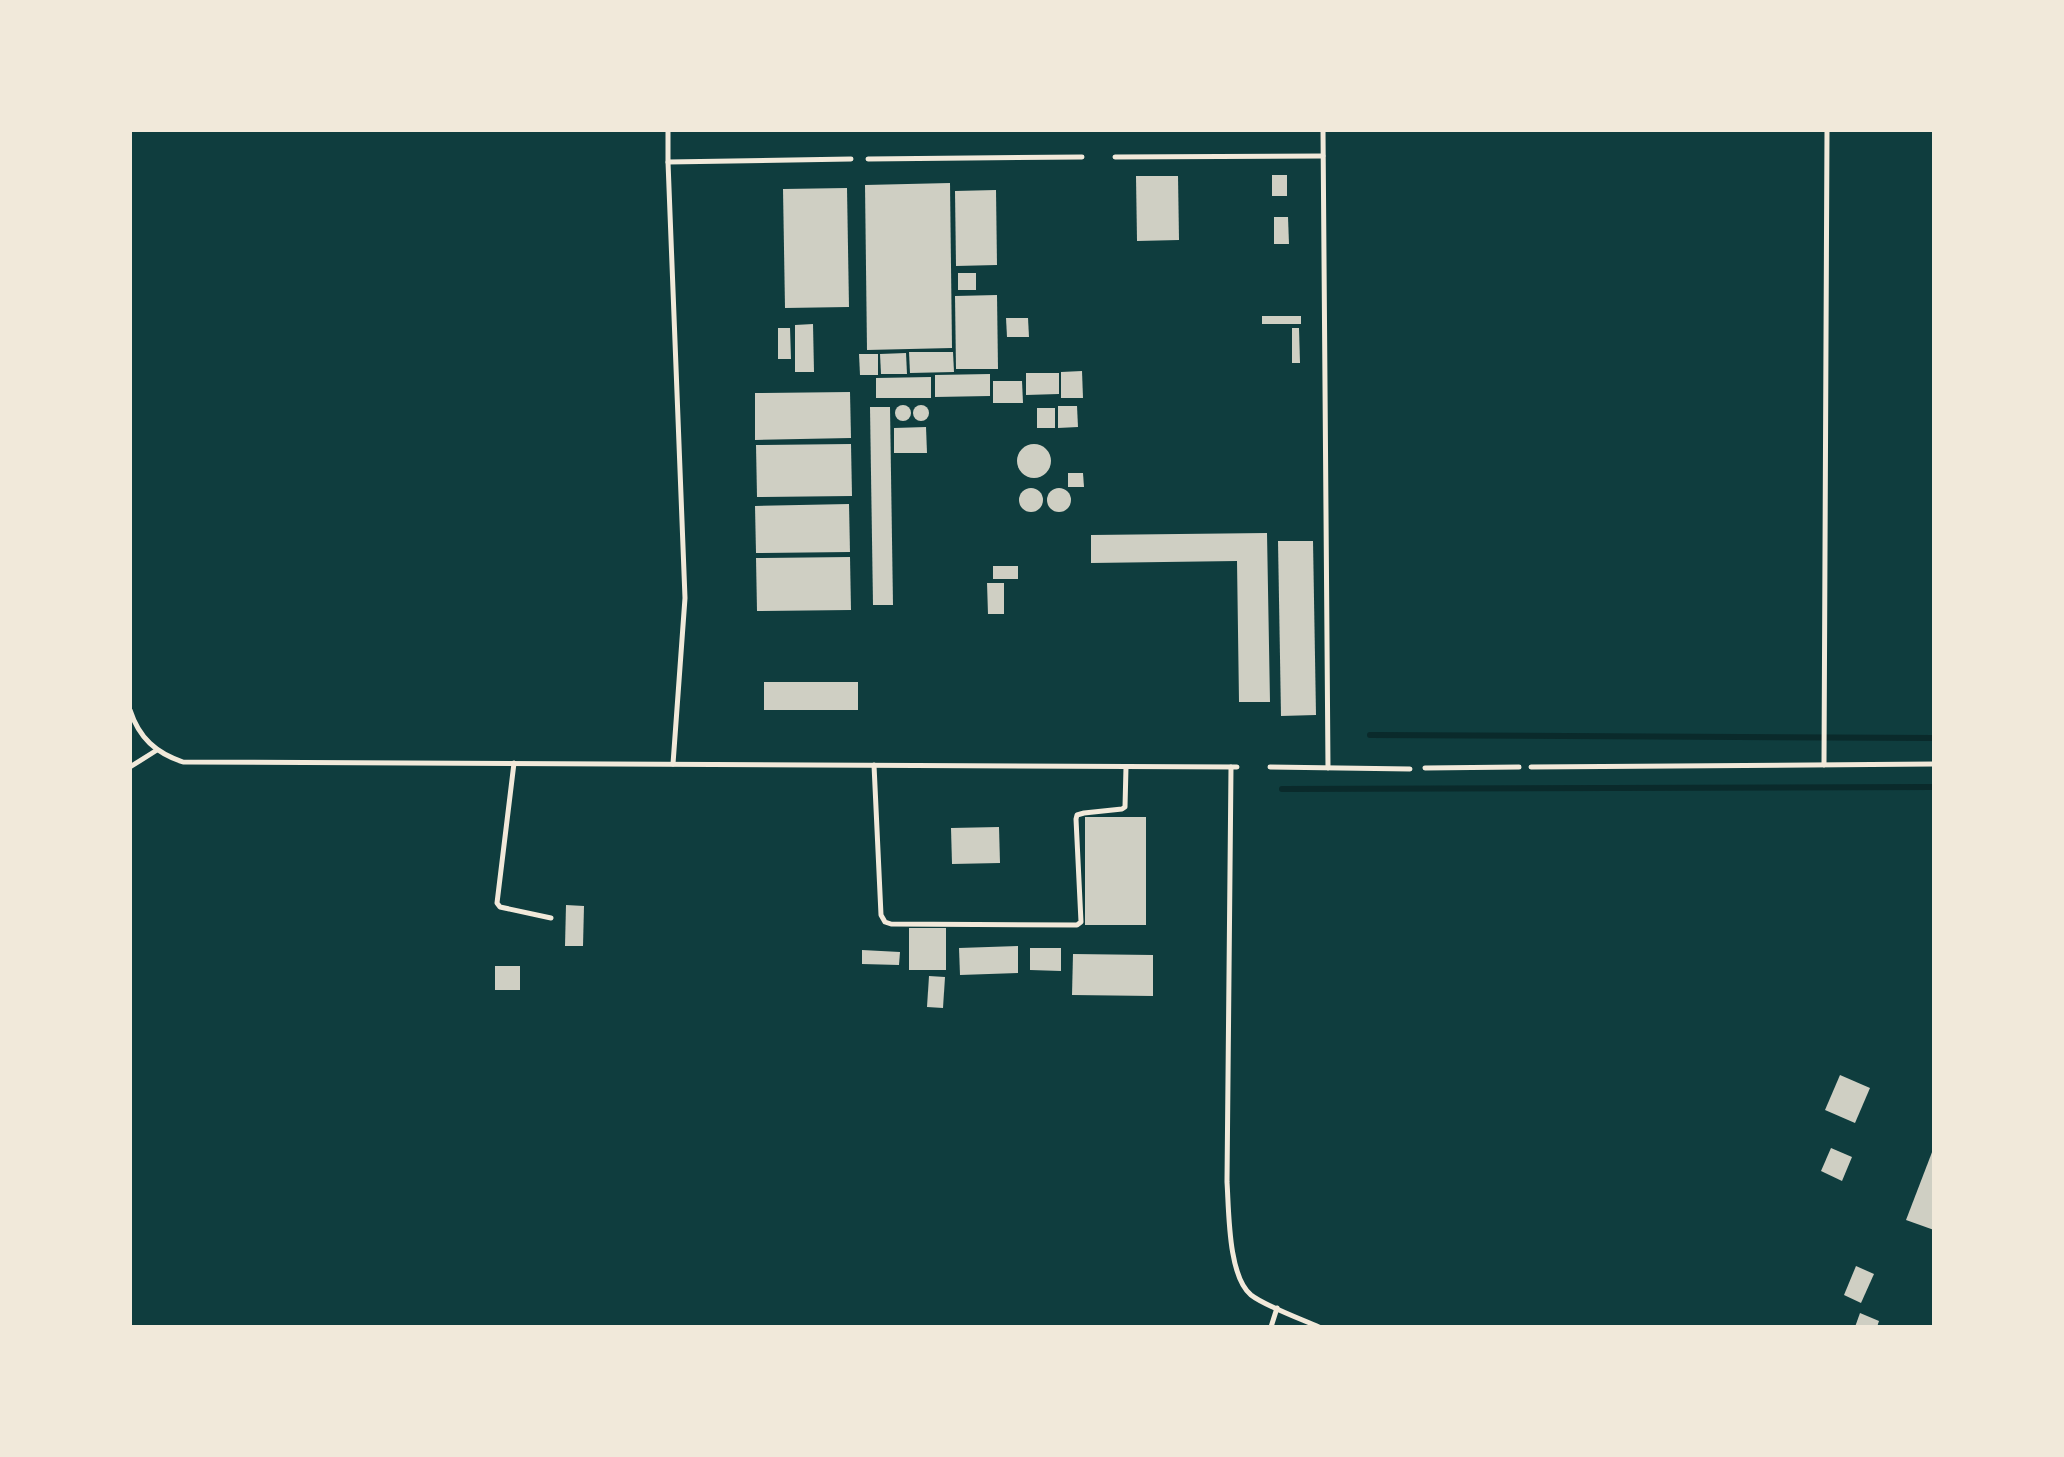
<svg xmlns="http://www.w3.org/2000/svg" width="2064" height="1457" font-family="Arial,sans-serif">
	<rect width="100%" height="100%" fill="#0f3d3e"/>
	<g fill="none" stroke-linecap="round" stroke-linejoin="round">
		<g stroke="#0a2a2b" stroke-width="6">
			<polyline points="1370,735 1934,738"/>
			<polyline points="1282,789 1934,787"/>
		</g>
	</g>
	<g fill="#cfcfc3">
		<rect x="1272" y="175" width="15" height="21"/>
		<polygon points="1136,176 1178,176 1179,240 1137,241"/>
		<polygon points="950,183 952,348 867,350 865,185"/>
		<polygon points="847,188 849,307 785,308 783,189"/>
		<polygon points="996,190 997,265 956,266 955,191"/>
		<polygon points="1274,217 1288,217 1289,244 1274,244"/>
		<rect x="958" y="273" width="18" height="17"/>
		<polygon points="997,295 998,369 956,369 955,296"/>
		<rect x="1262" y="316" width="39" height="8"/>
		<polygon points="1006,318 1028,318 1029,337 1007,337"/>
		<polygon points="813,324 814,372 795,372 795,325"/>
		<polygon points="778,328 790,328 791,359 778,359"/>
		<polygon points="1292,328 1299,328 1300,363 1292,363"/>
		<polygon points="909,352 953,352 954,372 910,373"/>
		<polygon points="906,353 907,374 881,374 880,354"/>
		<polygon points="859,354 878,354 878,375 860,375"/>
		<polygon points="1082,371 1083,398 1061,398 1061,372"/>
		<polygon points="1026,373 1059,373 1059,394 1026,395"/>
		<polygon points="990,374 990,396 935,397 935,375"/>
		<polygon points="931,377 931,398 876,398 876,378"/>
		<polygon points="993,381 1022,381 1023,403 993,403"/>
		<polygon points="850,392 851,438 755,440 755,393"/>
		<circle cx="903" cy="413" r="8"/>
		<circle cx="921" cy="413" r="8"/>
		<polygon points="1058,406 1077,406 1078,427 1058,428"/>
		<polygon points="870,407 890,407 893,605 873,605"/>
		<rect x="1037" y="408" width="18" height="20"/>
		<polygon points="926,427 927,453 894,453 894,428"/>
		<polygon points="851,444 852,496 757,497 756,445"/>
		<circle cx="1034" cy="461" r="17"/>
		<polygon points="1068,473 1083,473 1084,487 1068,487"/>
		<circle cx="1031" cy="500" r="12"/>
		<circle cx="1059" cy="500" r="12"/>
		<polygon points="849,504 850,552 756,553 755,506"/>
		<polygon points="1267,533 1270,702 1239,702 1237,561 1091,563 1091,535"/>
		<polygon points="1278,541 1313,541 1316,715 1281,716"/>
		<polygon points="850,557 851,610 757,611 756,558"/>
		<rect x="993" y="566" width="25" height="13"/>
		<polygon points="987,583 1004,583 1004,614 988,614"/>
		<rect x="764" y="682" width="94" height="28"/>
		<rect x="1085" y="817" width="61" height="108"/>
		<polygon points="999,827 1000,863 952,864 951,828"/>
		<polygon points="566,905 584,906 583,946 565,946"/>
		<rect x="909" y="928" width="37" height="42"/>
		<polygon points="1018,946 1018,973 960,975 959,948"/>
		<polygon points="1030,948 1061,948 1061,971 1030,970"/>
		<polygon points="862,950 900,952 899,965 862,964"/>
		<polygon points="1073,954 1153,955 1153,996 1072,995"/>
		<rect x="495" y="966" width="25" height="24"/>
		<polygon points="929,976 945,977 943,1008 927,1007"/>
		<polygon points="1840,1075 1870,1088 1855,1123 1825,1110"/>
		<polygon points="1934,1147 1934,1230 1906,1220"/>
		<polygon points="1831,1148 1852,1157 1842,1181 1821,1171"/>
		<polygon points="1856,1266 1874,1274 1861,1303 1844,1295"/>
		<polygon points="1860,1313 1879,1321 1877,1327 1855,1327"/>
	</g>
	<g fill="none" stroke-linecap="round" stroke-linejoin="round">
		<g stroke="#f1e9da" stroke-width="5">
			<polyline points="668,130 668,162 851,159"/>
			<polyline points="1323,130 1328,768"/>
			<polyline points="1115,157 1323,156"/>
			<polyline points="868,159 1082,157"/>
			<polyline points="668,162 685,598 673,764"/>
			<path d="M130,710C139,738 156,753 183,762L1237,767"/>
			<polyline points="514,763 497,903 500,907 551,918"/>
			<polyline points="874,765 881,915 885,922 891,924 1077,925 1081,922 1076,819 1077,815 1084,813 1122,809 1125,807 1126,767"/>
			<polyline points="1824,765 1827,130"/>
			<polyline points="130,767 157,750"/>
			<path d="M1231,767L1227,1182C1229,1211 1228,1276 1251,1295C1265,1306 1301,1319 1319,1327"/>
			<polyline points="1270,767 1410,769"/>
			<polyline points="1531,767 1934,764"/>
			<polyline points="1425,768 1519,767"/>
			<polyline points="1271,1327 1277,1308"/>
		</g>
	</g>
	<rect width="2064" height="1457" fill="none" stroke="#f1e9da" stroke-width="264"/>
</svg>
